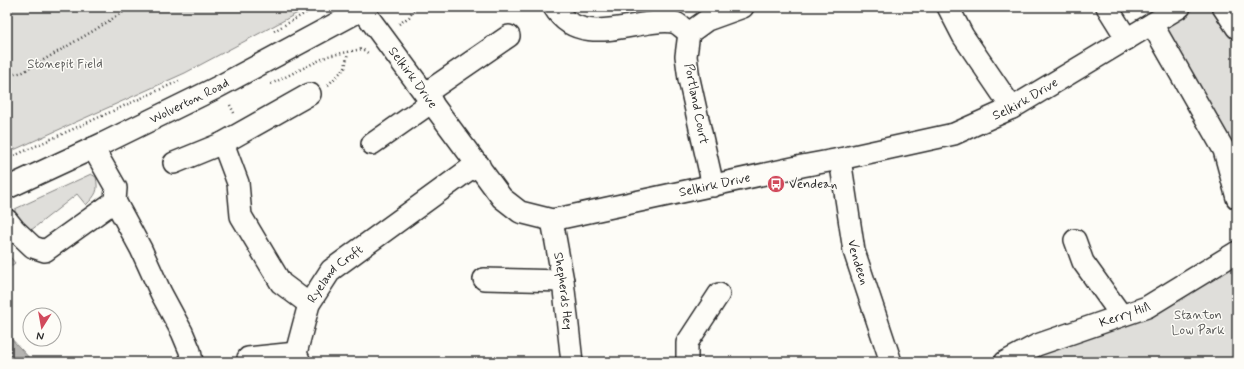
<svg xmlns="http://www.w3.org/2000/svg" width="1244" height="369" font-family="Mynerve,sans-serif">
	<rect width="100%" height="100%" fill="#fdfcf7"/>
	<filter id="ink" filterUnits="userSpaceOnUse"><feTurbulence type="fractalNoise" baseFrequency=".025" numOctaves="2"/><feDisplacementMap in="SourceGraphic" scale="8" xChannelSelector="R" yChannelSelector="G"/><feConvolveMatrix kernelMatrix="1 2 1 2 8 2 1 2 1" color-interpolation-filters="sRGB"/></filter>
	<g filter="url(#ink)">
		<g fill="#dfdeda" stroke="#858482">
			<polygon points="7,7 309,7 185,73 7,153"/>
			<polygon points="1180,7 1237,7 1237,198 1152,24"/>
			<path d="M91,174L96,177C99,191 96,195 86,205L77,194L30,231L15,215V209Z"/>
			<polygon points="1237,252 1237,362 1005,362 1121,315"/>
			<polygon points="7,253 15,263 7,269"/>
		</g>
		<polygon fill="#b5b4b1" stroke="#7e7d7b" points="7,334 33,362 7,362"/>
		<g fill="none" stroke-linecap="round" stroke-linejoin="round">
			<defs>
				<g id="minor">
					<path d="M554,7C575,42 615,28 649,23C657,22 668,20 676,23C681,26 685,30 689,33"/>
					<polyline points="948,7 963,36 1012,108"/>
					<polyline points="1107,7 1127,39"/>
					<polyline points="1223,7 1237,28"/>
					<path id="s1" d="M363,10L502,198L520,212L552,220L802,166L840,159L954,134L1012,108L1180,7"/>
					<polyline points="1152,24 1224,150 1237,198"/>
					<polyline points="426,93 509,36"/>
					<polyline points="372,144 432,102"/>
					<path id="s2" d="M840,159L854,251L891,362"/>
					<polyline points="174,163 223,143"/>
					<polyline points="713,186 689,79 686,56 689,33 707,20 743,7"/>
					<path id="s3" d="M7,188L104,143L216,88L367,7"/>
					<polyline points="115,201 141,249 161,293 182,332 190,351 192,362"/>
					<polyline points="7,220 15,230 33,247 45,251 115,201 116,188 93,148"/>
					<path id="s4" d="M552,220L563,281L572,362"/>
					<polyline points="1075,240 1083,262 1121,315"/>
					<polyline points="484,279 563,281"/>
					<polyline points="309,304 281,283 241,216 238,183 223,143 310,94"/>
					<polyline points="248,358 296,353"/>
					<path id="s5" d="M300,362L296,353L309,304L331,270L467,171L479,165"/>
					<polyline points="687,362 687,343 719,294"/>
					<path id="s6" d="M1005,362L1037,345L1147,307L1237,252"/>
				</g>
			</defs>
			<use href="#minor" stroke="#2b2b2b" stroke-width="24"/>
			<g stroke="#2b2b2b" stroke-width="2.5" stroke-dasharray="1 3" stroke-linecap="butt">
				<polyline points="429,7 434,11 441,7"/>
				<polyline points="399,24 409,17 415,7"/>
				<polyline points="274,31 316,7"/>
				<polyline points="7,76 23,72 93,31 131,7"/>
				<polyline points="271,84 328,56 362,49 368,53"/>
				<polyline points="328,85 345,68 348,52"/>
				<polyline points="230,105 234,113"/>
				<polyline points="7,159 179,81"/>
			</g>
			<use href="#minor" stroke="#fdfcf7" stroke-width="21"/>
		</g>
	</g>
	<defs>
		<symbol id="bus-disc" viewBox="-11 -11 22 22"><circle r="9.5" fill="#d1495b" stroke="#fdfcf7"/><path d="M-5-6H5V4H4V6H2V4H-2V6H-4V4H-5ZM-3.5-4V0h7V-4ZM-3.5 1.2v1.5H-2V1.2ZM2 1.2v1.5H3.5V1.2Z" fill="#fff"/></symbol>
	</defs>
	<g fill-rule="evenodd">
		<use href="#bus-disc" x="766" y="174" width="20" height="20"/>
	</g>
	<g text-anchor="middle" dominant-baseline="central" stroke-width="3" stroke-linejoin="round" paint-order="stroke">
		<g font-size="13" fill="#585857" stroke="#fdfcf7">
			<text x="65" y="64">Stonepit Field</text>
			<text x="1198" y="315">Stanton<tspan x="1198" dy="15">Low Park</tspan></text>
		</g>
		<g font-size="13" fill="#2b2b2b" stroke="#fdfcf7">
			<text stroke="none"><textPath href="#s1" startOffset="84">Selkirk Drive</textPath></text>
			<text stroke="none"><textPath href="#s1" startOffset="780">Selkirk Drive</textPath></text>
			<text stroke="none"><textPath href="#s3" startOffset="202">Wolverton Road</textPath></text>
			<text transform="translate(696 104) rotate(79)">Portland Court</text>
			<text stroke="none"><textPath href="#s1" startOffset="456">Selkirk Drive</textPath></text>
			<text stroke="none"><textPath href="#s2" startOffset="105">Vendeen</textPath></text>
			<text stroke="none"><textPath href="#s5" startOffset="101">Ryeland Croft</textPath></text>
			<text stroke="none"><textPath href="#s4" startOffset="72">Shepherds Hey</textPath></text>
			<text stroke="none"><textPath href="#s6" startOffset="129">Kerry Hill</textPath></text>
		</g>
		<g font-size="13" fill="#2b2b2b" stroke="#fdfcf7" text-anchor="start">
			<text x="789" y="184">Vendean</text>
		</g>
	</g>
	<rect width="1244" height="369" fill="none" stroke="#fdfcf7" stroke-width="24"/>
	<rect x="12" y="12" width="1220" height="345" fill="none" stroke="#2b2b2b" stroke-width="1.5" filter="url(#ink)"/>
	<g transform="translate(42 327) rotate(191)"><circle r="19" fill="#fdfcf7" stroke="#a9a8a5"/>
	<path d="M0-3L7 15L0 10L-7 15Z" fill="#d1495b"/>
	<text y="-6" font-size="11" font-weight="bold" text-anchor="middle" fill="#2b2b2b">N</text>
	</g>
</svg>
